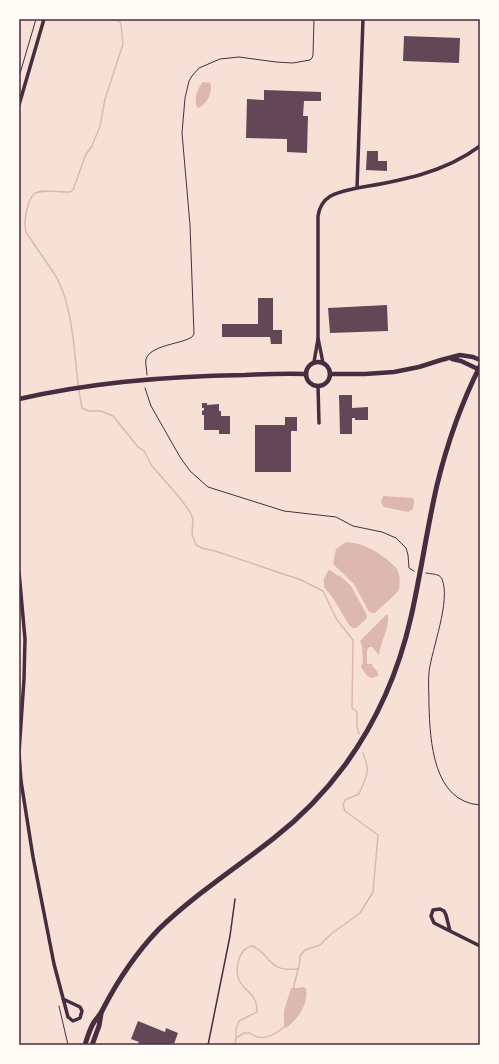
<svg xmlns="http://www.w3.org/2000/svg" width="499" height="1064" font-family="Helvetica,sans-serif">
	<rect width="100%" height="100%" fill="#f7e1d7"/>
	<g fill="#dcb8b0">
		<path d="M203,82L210,83C214,91 206,105 198,108L196,105C195,96 197,89 203,82Z"/>
		<polygon points="384,496 413,498 414,501 413,509 408,512 384,507 381,503 382,498"/>
		<path d="M346,542C363,543 377,551 390,562C392,565 397,567 398,571C400,576 400,584 399,589C397,594 380,608 375,613L369,612L354,584L333,564L336,549Z"/>
		<polygon points="330,570 338,576 339,575 351,586 366,613 367,618 356,628 353,628 349,625 333,598 324,587 324,579 328,571"/>
		<path d="M386,615H388C390,627 380,643 379,655L372,647H369L367,650V664H373L372,666C375,669 379,672 378,676L372,678L367,676L361,667V665L363,664L362,646L360,641Z"/>
		<path d="M303,987L306,988C309,1004 298,1019 286,1028L284,1026V1011L291,988H298Z"/>
	</g>
	<g fill="none" stroke-linecap="round" stroke-linejoin="round">
		<g stroke="#dcb8b0" stroke-width="1.5">
			<path d="M114,19L120,22L121,25L123,44L105,99L100,126L92,146L86,154L73,190L70,192C61,193 41,188 34,194C27,201 23,223 26,232C28,236 32,240 34,244C42,256 51,268 58,280C77,320 73,366 82,408L89,411H101L113,416L138,447L144,451L152,466L180,498L190,512L193,519L192,534L196,545L202,548L215,551L301,580L323,591L337,620L353,640L352,708L357,712V727L359,734"/>
			<path d="M293,990L300,961V956L305,950L320,945L331,934L360,913L373,892L378,835L345,811L343,805L345,800L359,794C367,774 371,773 363,753"/>
			<path d="M236,1038V1029L239,1021L257,1012C257,992 246,994 239,980C235,971 238,953 247,948C247,947 253,946 253,946C273,957 268,972 298,969"/>
			<path d="M235,1045L236,1038L244,1033H250C262,1043 277,1034 286,1025"/>
		</g>
	</g>
	<g fill="#644757">
		<polygon points="404,36 460,38 459,63 403,61"/>
		<polygon points="264,90 321,92 321,101 304,101 303,116 308,116 307,153 287,152 287,139 246,138 247,99 264,100"/>
		<polygon points="367,151 378,151 378,161 387,161 387,171 366,170"/>
		<polygon points="258,298 273,298 273,330 282,330 282,344 271,344 270,337 222,337 222,324 258,324"/>
		<polygon points="387,305 388,331 330,333 328,308"/>
		<polygon points="339,395 352,395 352,408 368,407 368,420 355,420 355,418 352,418 352,434 340,434"/>
		<polygon points="202,403 207,403 207,405 219,404 219,411 221,411 221,416 230,416 230,434 219,434 219,430 204,430 204,415 202,415 202,411 204,410 204,408 202,408"/>
		<polygon points="285,417 297,417 297,431 291,431 291,472 255,472 255,425 285,425"/>
		<polygon points="138,1021 165,1032 166,1028 178,1033 174,1044 171,1043 171,1045 138,1045 139,1042 131,1039"/>
	</g>
	<g fill="none" stroke-linecap="round" stroke-linejoin="round">
		<g stroke="#4a2c40" stroke-width="1">
			<polyline points="19,77 36,19"/>
			<path d="M147,375C147,370 145,364 146,359C151,343 191,344 194,334L190,225L182,133L185,98L189,81L192,76L199,68L220,59L239,57L276,62L293,63L310,60L312,58L313,55L314,19"/>
			<polyline points="145,388 151,406 180,457 190,471 208,487 284,511 336,517 353,526 382,532 396,538 406,548 408,555 409,568 414,571"/>
			<path d="M426,573C432,574 440,574 442,579C451,601 432,648 429,672C428,682 429,694 429,705C430,741 433,802 480,805"/>
			<polyline points="59,1006 68,1045"/>
		</g>
		<polyline stroke="#4a2c40" stroke-width="1.5" points="208,1045 230,936 235,899"/>
		<g stroke="#4a2c40" stroke-width="3.5">
			<polyline points="19,105 44,19"/>
			<path d="M357,188C400,181 444,173 480,146"/>
			<polyline points="314,362 318,339"/>
			<path d="M323,363L318,338V216C321,194 339,192 357,188L363,19"/>
			<polyline points="318,386 319,423"/>
			<polyline points="19,572 25,639 24,679 19,753 21,781 33,857 54,964 68,1017 73,1021 80,1018 82,1011 80,1007 63,999"/>
			<polyline points="450,931 446,915 444,911 440,909 433,910 431,916 434,923 480,946"/>
		</g>
		<g stroke="#4a2c40" stroke-width="4.5">
			<polyline points="452,359 461,361 480,370"/>
			<circle cx="318" cy="374" r="12"/>
			<polyline points="330,374 365,374 394,372 419,367 441,360 460,355 473,357 480,360"/>
			<path d="M19,399C93,382 169,376 245,375C265,374 285,373 306,374"/>
		</g>
		<g stroke="#4a2c40" stroke-width="5">
			<path d="M85,1045C87,1038 90,1029 94,1022C97,1018 101,1014 103,1009C119,978 135,954 159,929C194,895 236,868 274,838C301,817 325,792 345,765C377,721 399,670 411,617C421,573 427,528 437,485C447,444 461,404 480,366"/>
			<polyline points="92,1045 99,1026 101,1014"/>
		</g>
	</g>
	<rect width="499" height="1064" fill="none" stroke="#fffaf5" stroke-width="40"/>
	<rect x="20" y="20" width="459" height="1024" fill="none" stroke="#4a2c40" stroke-width="1.5"/>
</svg>
